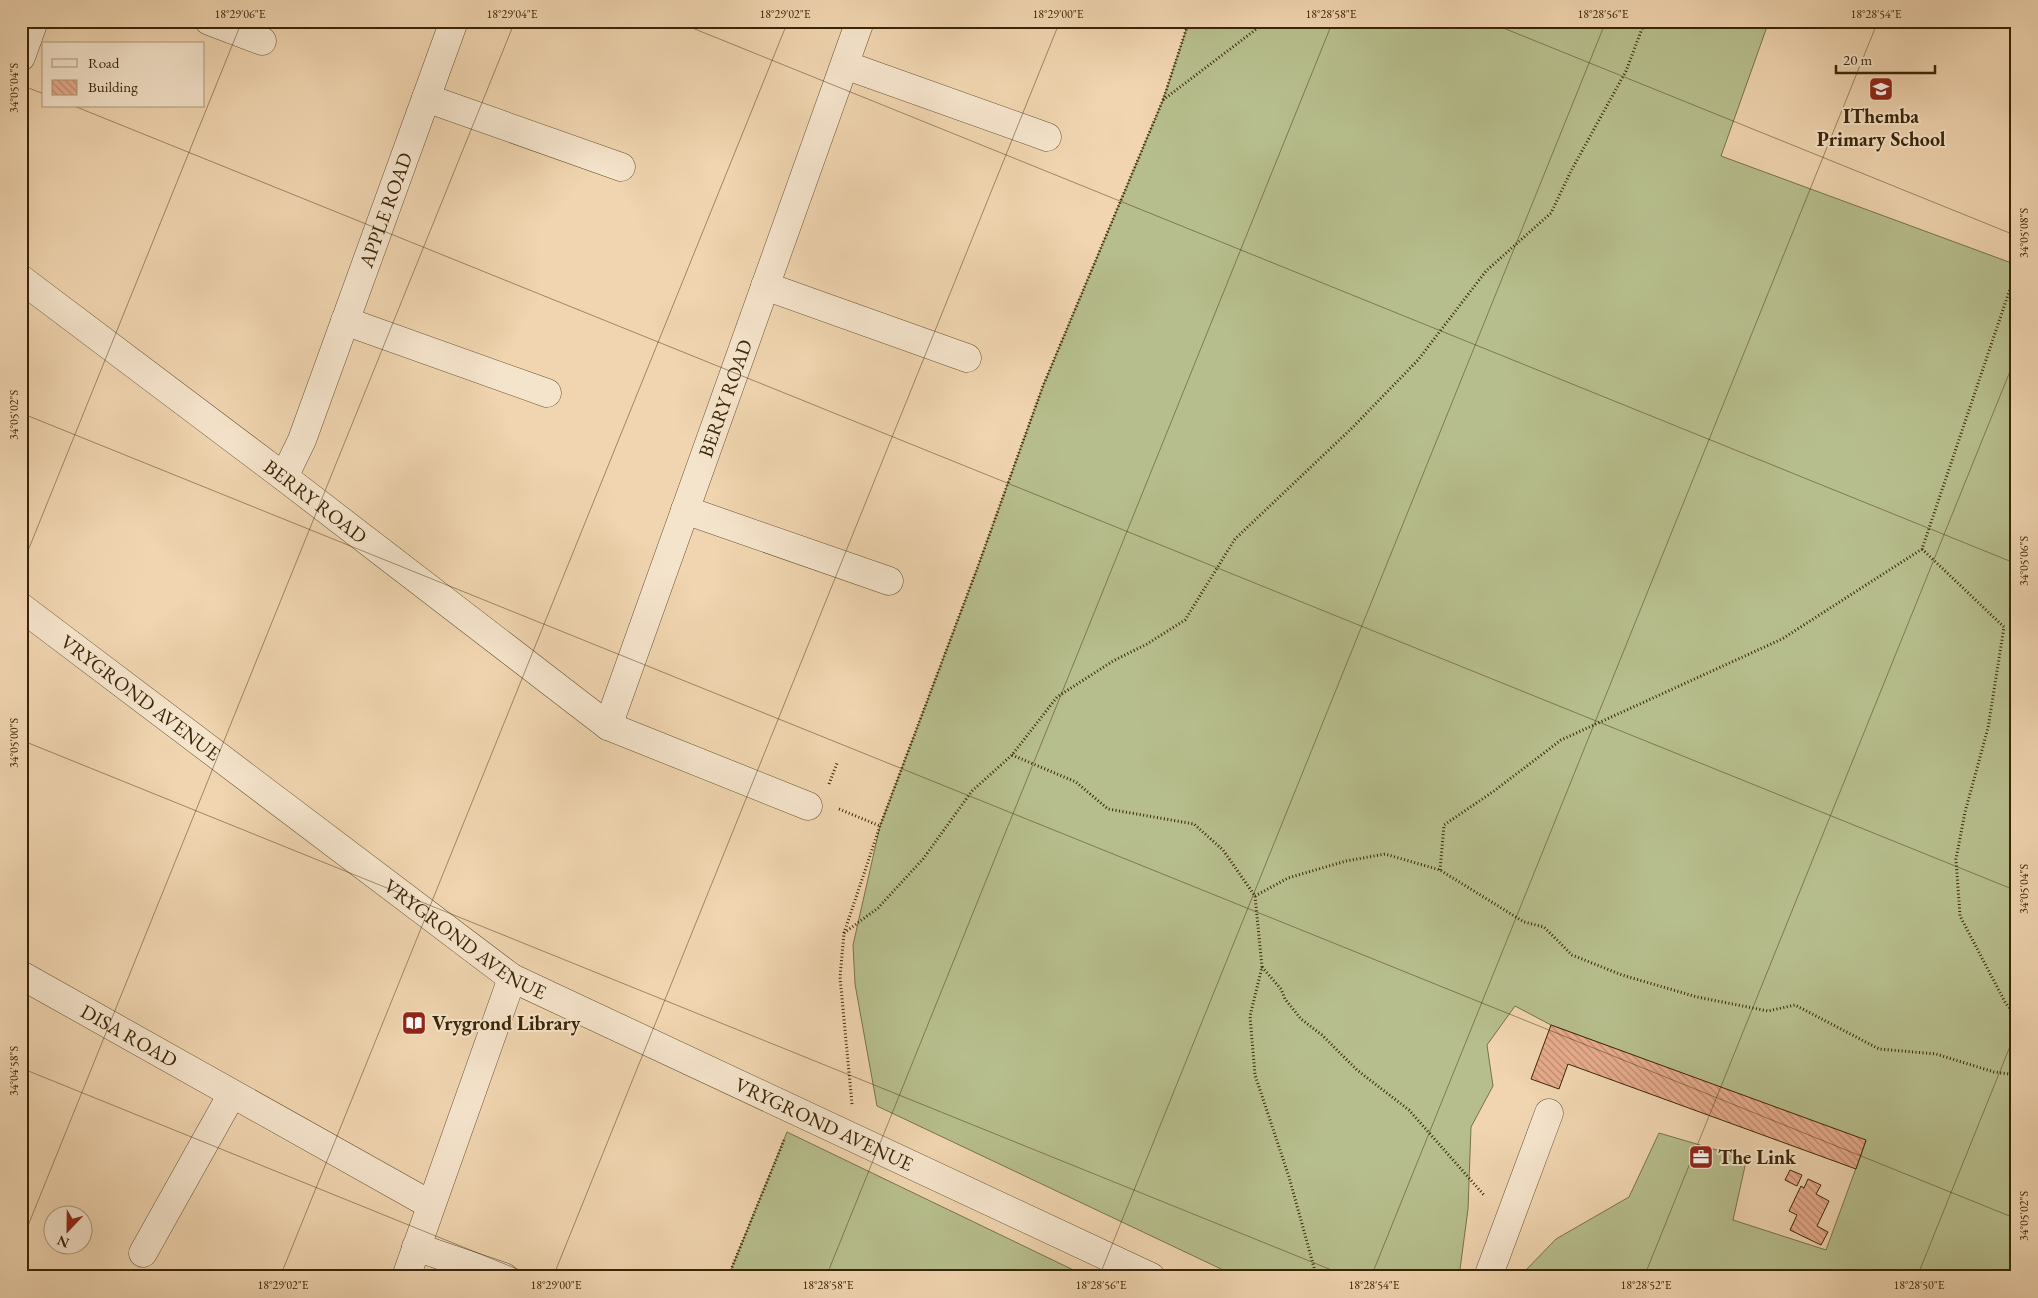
<svg xmlns="http://www.w3.org/2000/svg" width="2038" height="1298" font-family="'EB Garamond',serif">
	<defs>
		<pattern id="building-back-hatch" width="6" height="6" patternUnits="userSpaceOnUse" patternTransform="scale(1.25)"><rect width="6" height="6" fill="#e8ac8d"/><path d="M-1 5l2 2M0 0l6 6M5-1l2 2" fill="none" stroke="#bd8c71"/></pattern>
	</defs>
	<rect width="100%" height="100%" fill="#f0d5b0"/>
	<filter id="stains"><feTurbulence type="fractalNoise" baseFrequency=".004" numOctaves="4"/><feColorMatrix values="0 0 0 0 .2 0 0 0 0 .09 0 0 0 0 .02 0 0 0 .5 -.17"/></filter>
	<radialGradient id="worn" r=".72"><stop offset=".6" stop-color="#630" stop-opacity="0"/><stop offset="1" stop-color="#630" stop-opacity=".3"/></radialGradient>
	<g fill="#b7be8d" stroke="#78724a">
		<polygon points="1189,21 1769,21 1721,156 2017,265 2017,1277 1521,1277 1525,1271 1556,1239 1629,1197 1659,1133 1741,1157 1747,1157 1733,1220 1826,1250 1866,1141 1551,1025 1515,1006 1487,1045 1493,1086 1471,1127 1468,1209 1459,1277 1238,1277 877,1106 855,984 853,945 880,826 977,569 1043,386 1163,100"/>
		<polygon points="787,1132 1088,1277 728,1277"/>
	</g>
	<g fill="url(#building-back-hatch)" stroke="#3a2507">
		<polygon points="1551,1025 1866,1140 1856,1169 1568,1064 1559,1089 1531,1079"/>
		<polygon points="1790,1170 1802,1175 1797,1186 1785,1180"/>
		<polygon points="1808,1179 1821,1185 1816,1194 1829,1201 1817,1226 1828,1232 1821,1245 1790,1230 1797,1215 1789,1211 1801,1186 1804,1188"/>
	</g>
	<g fill="none" stroke-linecap="round" stroke-linejoin="round">
		<defs>
			<g id="minor">
				<polyline points="209,21 262,41"/>
				<polyline points="21,57 34,21"/>
				<polyline points="845,65 1047,137"/>
				<polyline points="426,98 621,167"/>
				<path id="s1" d="M21,279L284,477L608,726L808,806"/>
				<polyline points="765,286 967,358"/>
				<polyline points="345,321 547,393"/>
				<path id="s2" d="M284,477L302,440L454,21"/>
				<polyline points="685,510 889,581"/>
				<path id="s3" d="M21,607L512,978L1151,1277"/>
				<path id="s4" d="M608,726L860,21"/>
				<path id="s5" d="M21,975L431,1205"/>
				<polyline points="416,1247 504,1277"/>
				<polyline points="143,1253 232,1094"/>
				<polyline points="406,1277 512,978"/>
				<polyline points="1488,1277 1549,1113"/>
			</g>
		</defs>
		<use href="#minor" stroke="#685131" stroke-width="29"/>
		<g stroke="#3a2507" stroke-width="3" stroke-dasharray="1 2.5" stroke-linecap="butt">
			<polyline points="1163,100 1267,21"/>
			<polyline points="1922,549 2004,627 1988,728 1965,812 1956,859 1960,916 2005,1002 2017,1018"/>
			<polyline points="1012,755 1076,782 1108,809 1194,824 1223,850 1255,896 1262,967 1250,1016 1255,1075 1289,1177 1315,1271 1330,1277"/>
			<polyline points="829,784 837,763"/>
			<polyline points="839,809 880,826"/>
			<polyline points="1440,870 1444,825 1494,791 1561,740 1782,639 1922,549 2012,283"/>
			<polyline points="1255,896 1288,878 1346,861 1385,854 1440,870 1524,922 1544,927 1572,955 1622,975 1697,997 1768,1011 1795,1005 1879,1049 1936,1054 1994,1072 2017,1075"/>
			<polyline points="844,933 878,908 923,859 972,791 1012,755 1057,697 1113,661 1147,644 1185,620 1235,539 1352,428 1418,360 1486,271 1551,213 1571,171 1626,71 1645,21"/>
			<polyline points="1262,967 1281,989 1285,999 1301,1019 1322,1035 1357,1070 1409,1110 1484,1195"/>
			<polyline points="852,1104 840,977 844,933 880,826 977,569 1043,386 1163,100 1189,21"/>
			<polyline points="728,1277 785,1138"/>
		</g>
		<use href="#minor" stroke="#f5e4cc" stroke-width="28"/>
	</g>
	<path fill="none" stroke="#3a2507" stroke-width="1" stroke-opacity="0.45" d="M675,21L2017,564M1486,21L2017,236M21,85L44,94M74,106L2017,891M21,413L2017,1219M21,568L242,21M21,740L1349,1277M21,1068L537,1277M21,1243L515,21M280,1277L788,21M553,1277L1060,21M826,1277L1333,21M1099,1277L1606,21M1371,1277L1878,21M1644,1277L2017,354M1917,1277L2017,1029"/>
	<defs>
		<symbol id="school-square" viewBox="-11 -11 22 22"><rect x="-9" y="-9" width="18" height="18" rx="4" fill="#8f2418" stroke="#f5e4cc"/><path d="M0-5L7-2L0 1L-7-2ZM-4 1L0 2.5L4 1V4Q0 6-4 4Z" fill="#fff"/></symbol>
		<symbol id="library-square" viewBox="-11 -11 22 22"><rect x="-9" y="-9" width="18" height="18" rx="4" fill="#8f2418" stroke="#f5e4cc"/><path d="M-6-4Q-3-5.5-.7-3.5V5Q-3 3-6 4ZM6-4Q3-5.5 .7-3.5V5Q3 3 6 4Z" fill="#fff"/></symbol>
		<symbol id="office-square" viewBox="-11 -11 22 22"><rect x="-9" y="-9" width="18" height="18" rx="4" fill="#8f2418" stroke="#f5e4cc"/><path d="M-6-3h4V-5.5h4V-3h4V5H-6ZM-1-4.5V-3h2v-1.5ZM-6 0V1H6V0Z" fill="#fff"/></symbol>
	</defs>
	<g fill-rule="evenodd">
		<use href="#school-square" x="1867" y="75" width="28" height="28"/>
		<use href="#library-square" x="400" y="1009" width="28" height="28"/>
		<use href="#office-square" x="1687" y="1143" width="28" height="28"/>
	</g>
	<g text-anchor="middle" dominant-baseline="central" stroke-width="4" stroke-linejoin="round" paint-order="stroke">
		<g font-size="20" font-weight="bold" fill="#3a2507" stroke="#f5e4cc" text-anchor="start">
			<text x="1881" y="116" text-anchor="middle">IThemba<tspan x="1881" dy="23">Primary School</tspan></text>
			<text x="432" y="1023">Vrygrond Library</text>
			<text x="1718" y="1157">The Link</text>
		</g>
		<g font-size="20" fill="#3a2507" stroke="#f5e4cc">
			<text stroke="none"><textPath href="#s2" startOffset="286">APPLE ROAD</textPath></text>
			<text stroke="none"><textPath href="#s4" startOffset="348">BERRY ROAD</textPath></text>
			<text stroke="none"><textPath href="#s1" startOffset="369">BERRY ROAD</textPath></text>
			<text stroke="none"><textPath href="#s3" startOffset="150">VRYGROND AVENUE</textPath></text>
			<text stroke="none"><textPath href="#s3" startOffset="555">VRYGROND AVENUE</textPath></text>
			<text stroke="none"><textPath href="#s5" startOffset="124">DISA ROAD</textPath></text>
			<text stroke="none"><textPath href="#s3" startOffset="960">VRYGROND AVENUE</textPath></text>
		</g>
	</g>
	<rect width="2038" height="1298" fill="none" stroke="#f0d5b0" stroke-width="55"/>
	<rect x="42" y="42" width="162" height="65" fill="#f5e4cc" stroke="#aa987d"/>
	<rect x="52" y="59" width="25" height="8" fill="#f5e4cc" stroke="#aa987d"/>
	<text x="88" y="68" font-size="15" fill="#3a2507">Road</text>
	<rect x="52" y="80" width="25" height="15" fill="url(#building-back-hatch)" stroke="#aa987d"/>
	<text x="88" y="92" font-size="15" fill="#3a2507">Building</text>
	<g transform="translate(68 1230) rotate(202)"><circle r="24" fill="#f5e4cc" stroke="#aa987d"/>
	<path d="M0-4L9 19L0 12L-9 19Z" fill="#8f2418"/>
	<text y="-8" font-size="14" font-weight="bold" text-anchor="middle" fill="#3a2507">N</text>
	</g>
	<path d="M1836 65v8h99v-8" fill="none" stroke="#3a2507" stroke-width="2.5"/>
	<text x="1843" y="65" font-size="15" fill="#3a2507" stroke="#f5e4cc" stroke-width="4" paint-order="stroke">20 m</text>
	<rect x="28" y="28" width="1982" height="1242" fill="none" stroke="#3a2507" stroke-width="2"/>
	<g font-size="12" text-anchor="middle" fill="#3a2507">
		<text x="240" y="18">18°29'06"E</text>
		<text x="512" y="18">18°29'04"E</text>
		<text x="785" y="18">18°29'02"E</text>
		<text x="1058" y="18">18°29'00"E</text>
		<text x="1331" y="18">18°28'58"E</text>
		<text x="1603" y="18">18°28'56"E</text>
		<text x="1876" y="18">18°28'54"E</text>
		<text transform="translate(14 88) rotate(-90)" y="4">34°05'04"S</text>
		<text transform="translate(2024 233) rotate(-90)" y="4">34°05'08"S</text>
		<text transform="translate(14 415) rotate(-90)" y="4">34°05'02"S</text>
		<text transform="translate(2024 561) rotate(-90)" y="4">34°05'06"S</text>
		<text transform="translate(14 743) rotate(-90)" y="4">34°05'00"S</text>
		<text transform="translate(2024 889) rotate(-90)" y="4">34°05'04"S</text>
		<text transform="translate(14 1071) rotate(-90)" y="4">34°04'58"S</text>
		<text transform="translate(2024 1216) rotate(-90)" y="4">34°05'02"S</text>
		<text x="283" y="1289">18°29'02"E</text>
		<text x="556" y="1289">18°29'00"E</text>
		<text x="828" y="1289">18°28'58"E</text>
		<text x="1101" y="1289">18°28'56"E</text>
		<text x="1374" y="1289">18°28'54"E</text>
		<text x="1646" y="1289">18°28'52"E</text>
		<text x="1919" y="1289">18°28'50"E</text>
	</g>
	<rect width="100%" height="100%" filter="url(#stains)"/>
	<rect width="100%" height="100%" fill="url(#worn)"/>
</svg>
